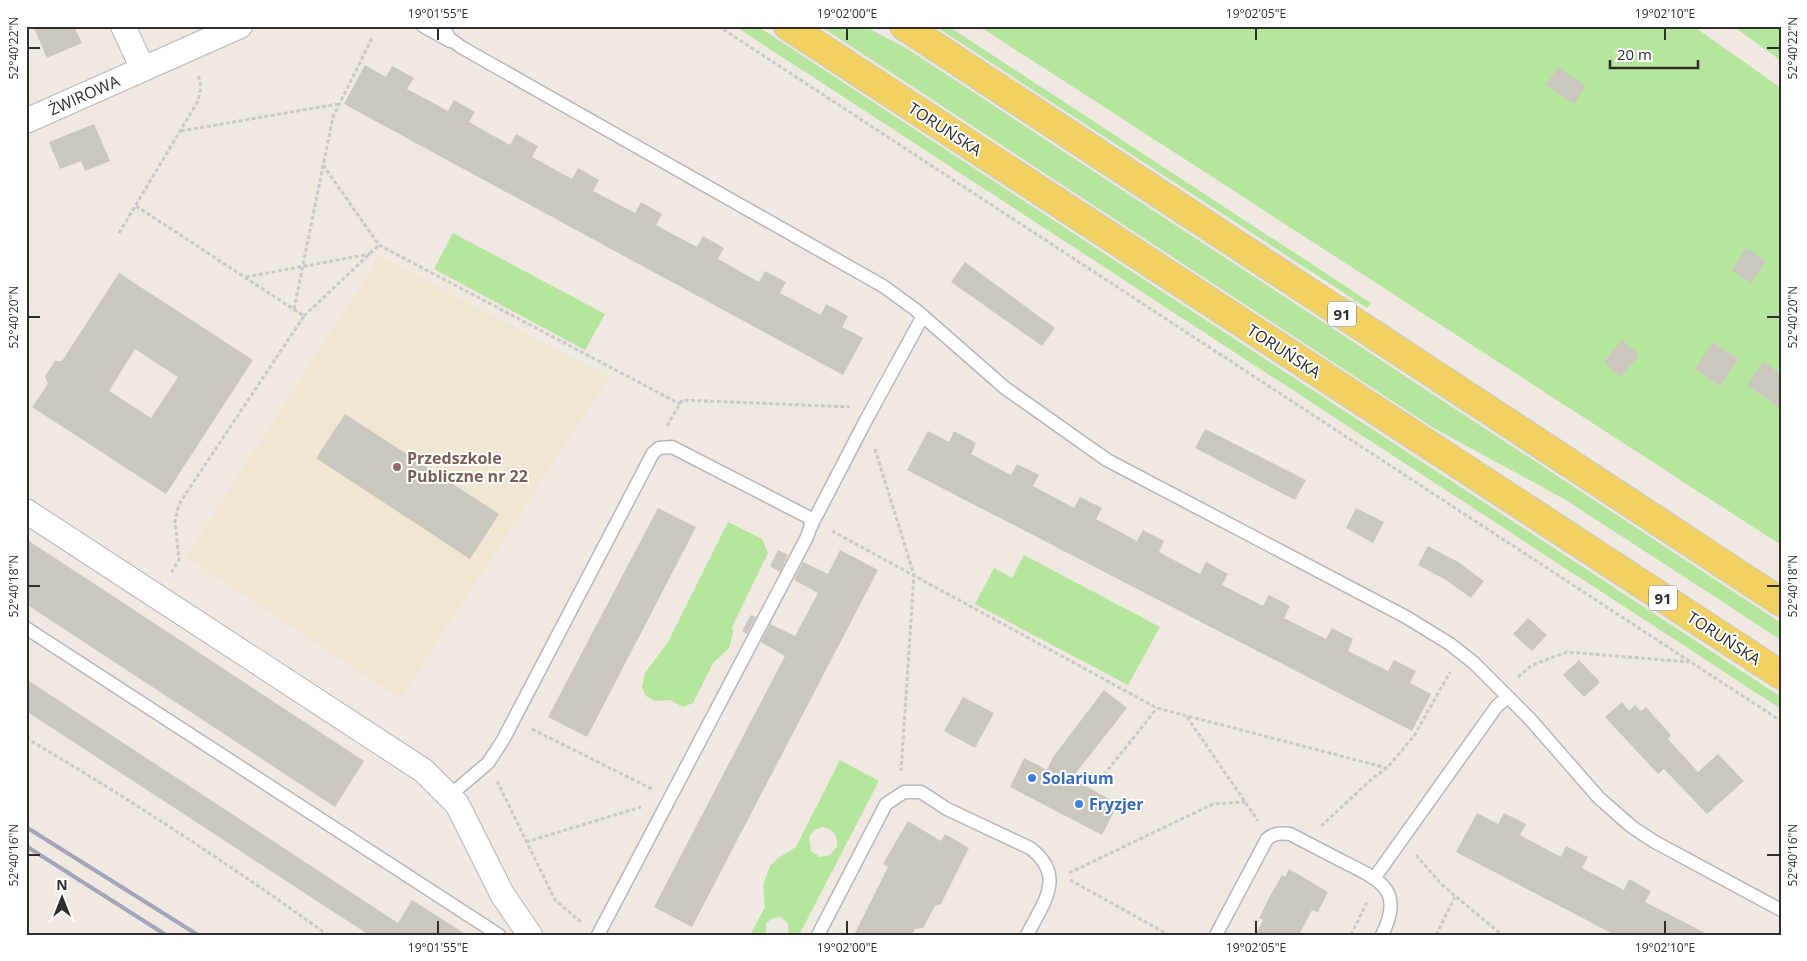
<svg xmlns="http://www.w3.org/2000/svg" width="1807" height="961" font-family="'Open Sans',sans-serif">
	<rect width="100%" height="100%" fill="#efe9e1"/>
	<polygon fill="#f0e6d1" points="380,256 609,377 400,699 186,557"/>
	<g fill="#b6e59e" fill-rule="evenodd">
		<polygon points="735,26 757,26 1781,697 1781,709"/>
		<polygon points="820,26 864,26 906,48 1781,623 1781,640 1566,500 1432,427"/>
		<polygon points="935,26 948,26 1371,303 1367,308"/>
		<polygon points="979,26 1693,26 1781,88 1781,545"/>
		<polygon points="1733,26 1781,26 1781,61"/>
		<polygon points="453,233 605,314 585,350 434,269"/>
		<polygon points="728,522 762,539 768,553 732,627 733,633 729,648 713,663 693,703 683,707 670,700 655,701 646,696 642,687 645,673 668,642"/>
		<polygon points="1024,555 1160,627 1128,685 975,604 994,568 1012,578"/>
		<path d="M840,760L879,781L799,935H789L788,923L781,917L773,918L766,923V935H750L765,907L763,885L770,866L778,858L796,847ZM824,827C835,830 838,837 837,847L830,855L820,857L811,851L809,837L814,830Z"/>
	</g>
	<g fill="#cbc7bf" fill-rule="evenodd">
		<polygon points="33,26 74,26 82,43 47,58"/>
		<polygon points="365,65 386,77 392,66 414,78 407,89 448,111 454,100 475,112 469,122 510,145 516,134 538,146 532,157 572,179 578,168 599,180 593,191 635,213 641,202 662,214 656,225 697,247 703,236 724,248 718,259 759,282 765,271 786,282 780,293 821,315 826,304 848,316 842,327 863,338 843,375 344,104"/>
		<polygon points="1558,67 1586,86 1574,104 1546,85"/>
		<polygon points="94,124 110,161 85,171 81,161 60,169 49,142"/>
		<polygon points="1746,248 1766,261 1751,283 1732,271"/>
		<polygon points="965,262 1055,328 1042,346 951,282"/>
		<path d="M119,273L253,360L166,494L32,407L48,384L45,376L55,361H62ZM135,349L178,377L151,418L109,391Z"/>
		<polygon points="1622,340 1639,355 1621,377 1604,362"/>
		<polygon points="1713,342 1738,359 1720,386 1695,369"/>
		<polygon points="1763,362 1781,374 1781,409 1747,385"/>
		<polygon points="345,414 499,514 470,559 316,458"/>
		<polygon points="1205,429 1306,480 1295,500 1195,448"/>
		<polygon points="928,431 949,442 954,431 976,443 971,454 1011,475 1017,464 1039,475 1033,486 1074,508 1080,497 1102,508 1096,519 1137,541 1143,530 1164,541 1159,552 1200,574 1206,562 1228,574 1222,585 1263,606 1269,595 1290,606 1284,618 1326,639 1332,628 1353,639 1348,651 1388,671 1394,660 1416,671 1410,683 1431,694 1412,731 907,470"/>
		<polygon points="658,508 696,527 587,737 548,717"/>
		<polygon points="1356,508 1384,522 1373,543 1346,528"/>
		<polygon points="26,539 364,761 335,807 26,604"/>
		<polygon points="1428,546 1458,562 1484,581 1471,598 1446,580 1418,565"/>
		<polygon points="778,550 788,555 780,572 770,566"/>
		<polygon points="840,550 878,570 692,927 654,907 785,656 761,642 770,624 795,636 818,593 794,580 803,562 828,574"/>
		<polygon points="751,615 756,617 747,634 742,631"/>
		<polygon points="1528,618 1547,635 1532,651 1513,634"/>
		<polygon points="1579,660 1600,682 1584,697 1563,675"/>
		<polygon points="26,679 398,923 412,900 467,935 369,935 26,711"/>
		<polygon points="1104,690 1127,708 1072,778 1118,804 1102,835 1010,787 1024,758 1047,770 1053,757"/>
		<polygon points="963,697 994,713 975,748 944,731"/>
		<polygon points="1622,702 1629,711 1635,705 1641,711 1646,707 1671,735 1668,739 1698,772 1718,754 1744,781 1707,814 1664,769 1658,774 1605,717"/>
		<polygon points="1477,813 1498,824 1504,813 1526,824 1520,835 1561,857 1566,846 1588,857 1582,868 1624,890 1629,879 1651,891 1645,902 1709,935 1615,935 1456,852"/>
		<polygon points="908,821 941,841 945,834 969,848 941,904 935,906 923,928 915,929 912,935 854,935 888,867 883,864"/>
		<polygon points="1289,869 1328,892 1318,912 1312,910 1299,935 1255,935 1263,920 1259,918 1270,896 1282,875 1285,877"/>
	</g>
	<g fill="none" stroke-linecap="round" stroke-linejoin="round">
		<defs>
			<g id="lane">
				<polyline points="423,26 450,41"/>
				<polyline points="443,26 449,38 461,47 883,286 916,310 1005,388 1107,460 1406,617 1450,644 1474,663 1530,719 1599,798 1632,827 1655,842 1781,910"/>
				<polyline points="811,526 866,420 923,316"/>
				<polyline points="26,628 499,935"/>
				<polyline points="449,796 488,763 503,740 653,453 659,448 672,447 810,518 811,526 806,539 598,935"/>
				<polyline points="1375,877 1497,706 1508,697"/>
				<path d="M818,935L886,804L904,792H921L947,809L1030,848C1067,876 1043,903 1027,935"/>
				<path d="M1216,935L1267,839C1274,833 1281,833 1290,834C1309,844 1327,853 1346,863C1382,881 1404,891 1382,935"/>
			</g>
			<g id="street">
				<polyline points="123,26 143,69"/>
				<polyline points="26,121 240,26"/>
				<polyline points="26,511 424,771 457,804 502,894 530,935"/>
			</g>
			<g id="primary">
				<polyline points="788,26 1781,675"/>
				<polyline points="904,26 1781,602"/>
			</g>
		</defs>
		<use href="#lane" stroke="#b4b7c1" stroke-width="15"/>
		<use href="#street" stroke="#b4b7c1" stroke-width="26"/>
		<use href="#primary" stroke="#c9c9c9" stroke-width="30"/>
		<g stroke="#c9c9c9" stroke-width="3" stroke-dasharray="4 2.5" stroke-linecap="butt">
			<polyline points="718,26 1781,721"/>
			<polyline points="181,131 338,104"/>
			<polyline points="323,165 379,245 680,404"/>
			<polyline points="136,206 304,316 179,504 175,521 179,560 171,573"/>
			<polyline points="119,233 198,101 201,87 198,74"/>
			<polyline points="246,277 370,254"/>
			<polyline points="294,309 333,117 372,38"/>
			<polyline points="304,316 379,245"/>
			<polyline points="667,426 682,400 850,407"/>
			<polyline points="875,449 914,575 901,771"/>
			<polyline points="832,531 1157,708 1387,768"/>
			<polyline points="1518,677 1532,665 1567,652 1689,662"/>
			<polyline points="1187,717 1258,821"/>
			<polyline points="532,729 652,789"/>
			<path d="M26,738C130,799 230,865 328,935"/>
			<polyline points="1104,775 1157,708"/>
			<polyline points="497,781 555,900 581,922"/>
			<polyline points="1321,826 1374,777 1387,768 1414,736 1450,672"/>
			<polyline points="526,842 641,807"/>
			<polyline points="1416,855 1441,884 1502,935"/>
			<polyline points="1069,873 1213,804 1245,802"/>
			<polyline points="1070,880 1169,935"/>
			<polyline points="1351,935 1367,902"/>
			<polyline points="1436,935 1455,897"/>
		</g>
		<use href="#lane" stroke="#fff" stroke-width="12"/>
		<use href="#street" stroke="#fff" stroke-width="24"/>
		<use href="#primary" stroke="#f2d163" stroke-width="28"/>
		<g stroke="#a3a6b8" stroke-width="4">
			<polyline points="26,827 198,935"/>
			<polyline points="26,846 166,935"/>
		</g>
	</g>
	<path fill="none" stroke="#2e2e2e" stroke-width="2" d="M438,28V40M847,28V40M1256,28V40M1665,28V40M28,48H40M1767,48H1780M28,317H40M1767,317H1780M28,586H40M1767,586H1780M28,855H40M1767,855H1780M438,921V934M847,921V934M1256,921V934M1665,921V934"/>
	<circle fill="#8d6e63" stroke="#fff" stroke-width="2" cx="397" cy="467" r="5"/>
	<g fill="#3f7fe0" stroke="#fff" stroke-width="2">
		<circle cx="1032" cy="778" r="5"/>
		<circle cx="1079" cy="804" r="5"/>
	</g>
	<g text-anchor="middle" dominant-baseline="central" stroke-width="4" stroke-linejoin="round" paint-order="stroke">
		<g fill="#fff" stroke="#6d6d6d" stroke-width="1">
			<rect x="1328" y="301.5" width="28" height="25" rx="4"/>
			<rect x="1649" y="585.5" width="28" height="25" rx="4"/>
		</g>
		<g font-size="15" font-weight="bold" fill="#2e2e2e">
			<text x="1342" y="314">91</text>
			<text x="1663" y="598">91</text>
		</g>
		<g font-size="16" fill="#2e2e2e" stroke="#fff">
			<text transform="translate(84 95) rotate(-24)">ŻWIROWA</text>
			<text transform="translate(945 129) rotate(33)">TORUŃSKA</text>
			<text transform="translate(1284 351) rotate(33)">TORUŃSKA</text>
			<text transform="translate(1724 638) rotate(33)">TORUŃSKA</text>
		</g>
		<g font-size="16" font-weight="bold" fill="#785e54" stroke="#fff" text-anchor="start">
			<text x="407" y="458">Przedszkole<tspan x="407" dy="18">Publiczne nr 22</tspan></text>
		</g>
		<g font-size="16" font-weight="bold" fill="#366cbe" stroke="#fff" text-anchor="start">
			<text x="1042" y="778">Solarium</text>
			<text x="1089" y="804">Fryzjer</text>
		</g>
	</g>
	<rect width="1807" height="961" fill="none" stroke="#ffffff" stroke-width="55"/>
	<g transform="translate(62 898)" stroke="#ffffff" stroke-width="4" paint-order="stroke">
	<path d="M0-4L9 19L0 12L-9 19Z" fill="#2e2e2e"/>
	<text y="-8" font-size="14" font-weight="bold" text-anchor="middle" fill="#2e2e2e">N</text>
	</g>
	<path d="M1610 60v8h88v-8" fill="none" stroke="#2e2e2e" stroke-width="2.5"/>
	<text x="1617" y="60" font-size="15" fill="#2e2e2e" stroke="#ffffff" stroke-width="4" paint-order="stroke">20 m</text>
	<rect x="28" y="28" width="1752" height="906" fill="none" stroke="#2e2e2e" stroke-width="2"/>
	<g font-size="12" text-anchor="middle" fill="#2e2e2e">
		<text x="438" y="18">19°01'55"E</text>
		<text x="847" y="18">19°02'00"E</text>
		<text x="1256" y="18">19°02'05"E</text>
		<text x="1665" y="18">19°02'10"E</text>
		<text transform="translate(14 48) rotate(-90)" y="4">52°40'22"N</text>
		<text transform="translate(1793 48) rotate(-90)" y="4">52°40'22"N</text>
		<text transform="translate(14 317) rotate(-90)" y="4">52°40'20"N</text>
		<text transform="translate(1793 317) rotate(-90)" y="4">52°40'20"N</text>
		<text transform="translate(14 586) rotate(-90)" y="4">52°40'18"N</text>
		<text transform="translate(1793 586) rotate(-90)" y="4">52°40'18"N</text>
		<text transform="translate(14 855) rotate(-90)" y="4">52°40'16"N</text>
		<text transform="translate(1793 855) rotate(-90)" y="4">52°40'16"N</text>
		<text x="438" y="952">19°01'55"E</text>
		<text x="847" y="952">19°02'00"E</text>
		<text x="1256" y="952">19°02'05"E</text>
		<text x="1665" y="952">19°02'10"E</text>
	</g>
</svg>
